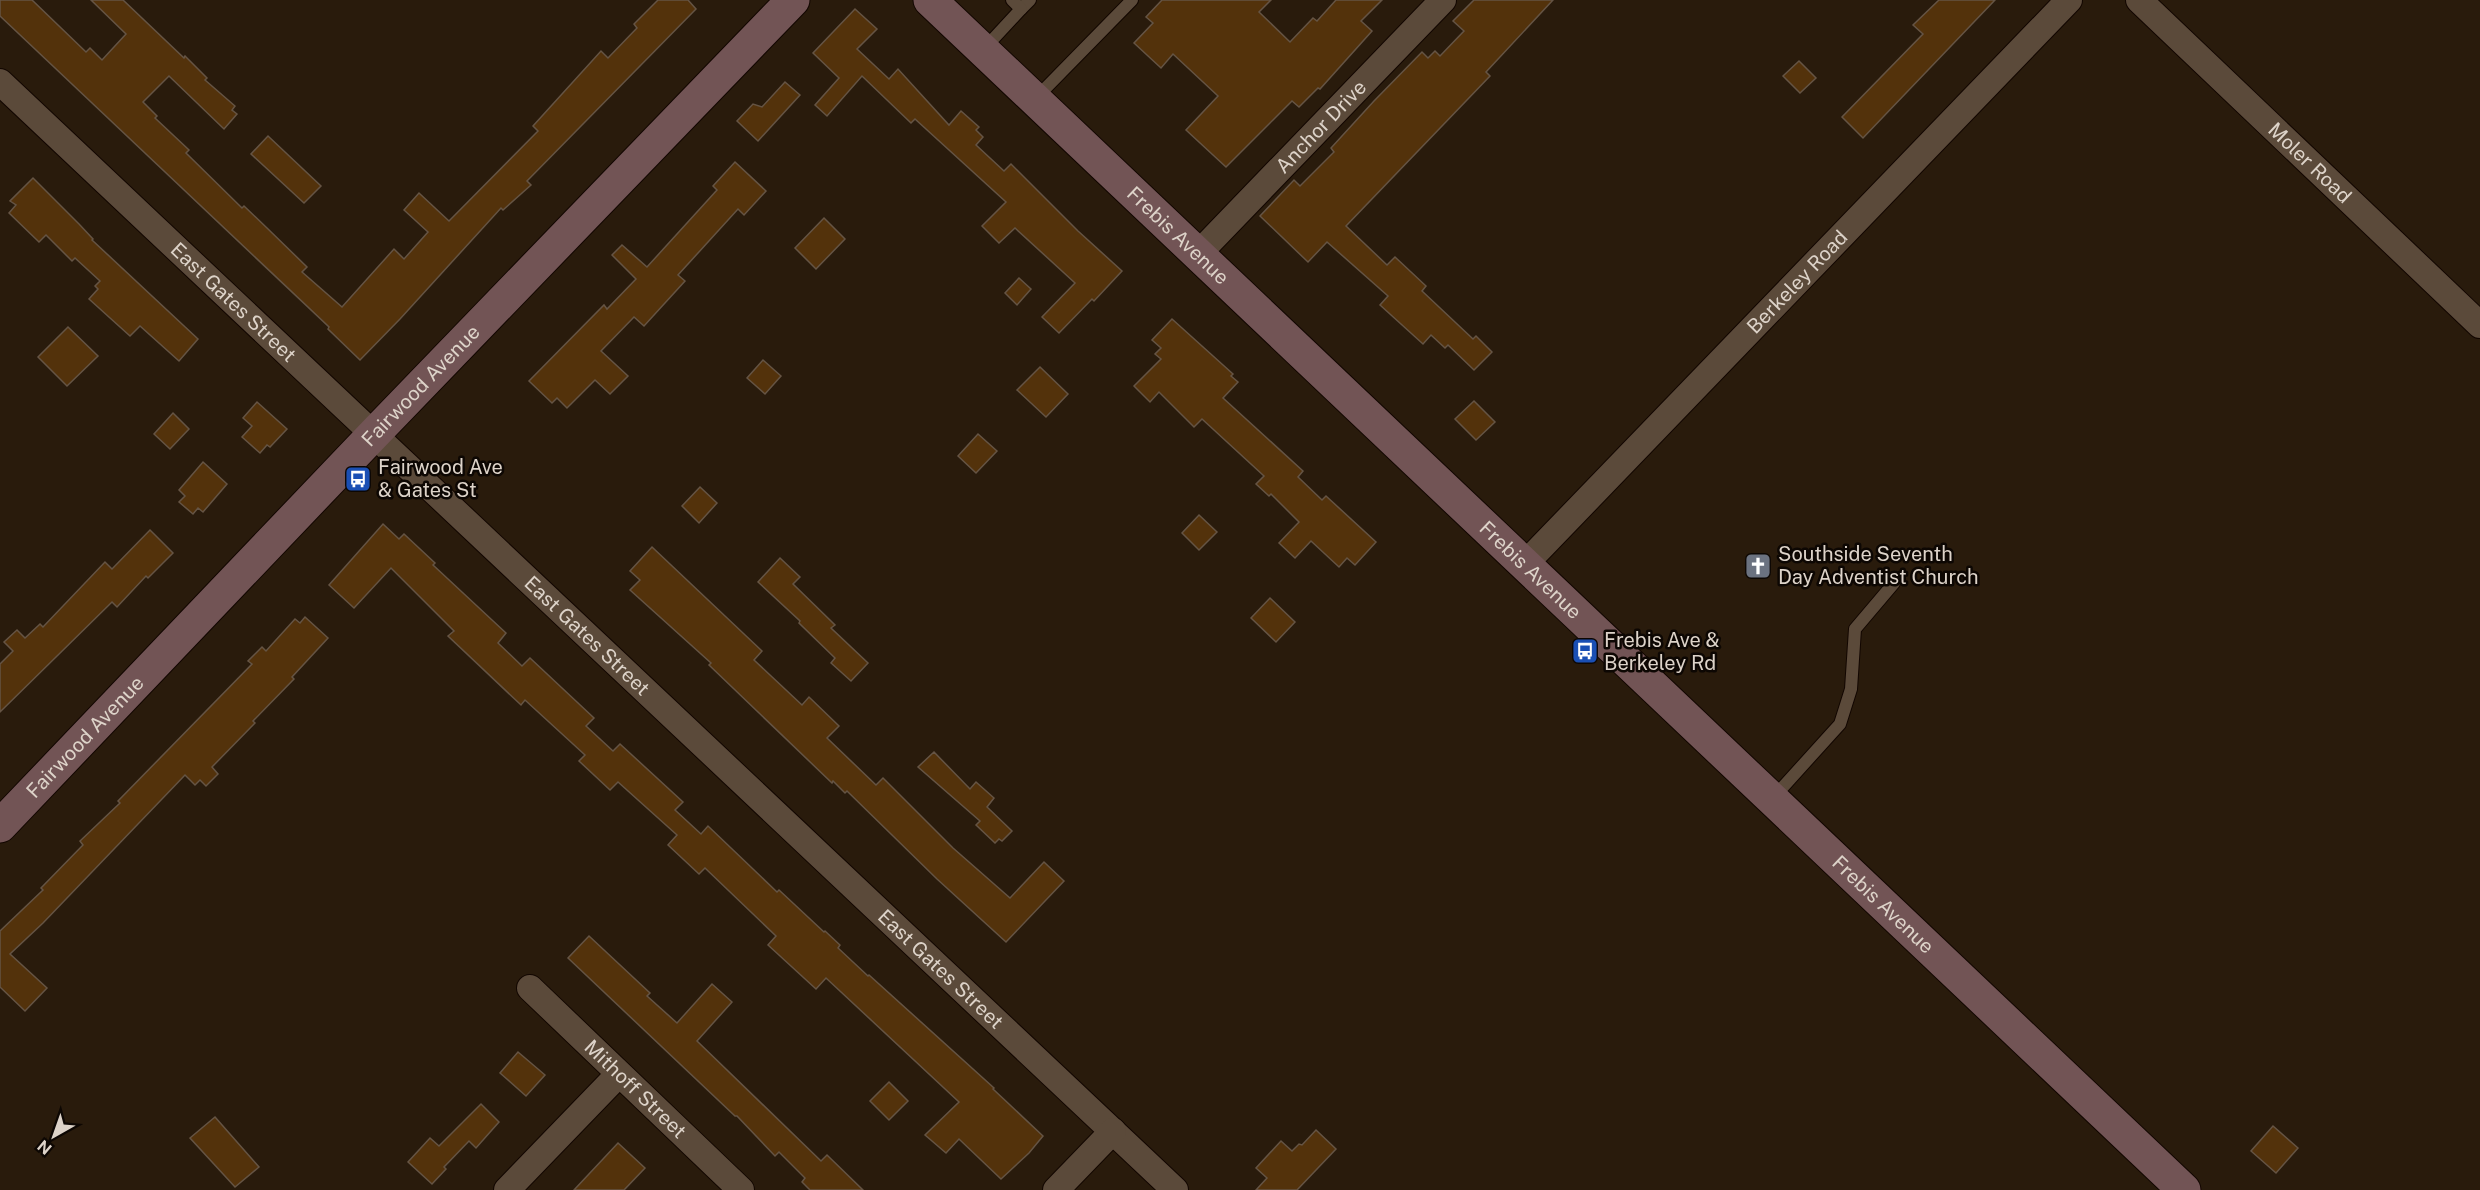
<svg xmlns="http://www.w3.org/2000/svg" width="2480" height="1190" font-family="'Public Sans',sans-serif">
	<rect width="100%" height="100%" fill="#291b0c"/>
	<g fill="#53320b" stroke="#655444" stroke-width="1.5">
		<polygon points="0,0 32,0 86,52 90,48 102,60 126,34 91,0 123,0 184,58 185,56 207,78 205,80 235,106 232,110 237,114 224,129 169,76 143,102 157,116 155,118 189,150 186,153 242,208 244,206 267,228 307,267 302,272 342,307 394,249 404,259 428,232 404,210 419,193 449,221 538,131 533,126 601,51 608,58 637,28 634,24 658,0 688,0 696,9 527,181 531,185 503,210 501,208 400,319 360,360 328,329 329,327 0,16"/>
		<polygon points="1162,0 1271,0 1259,12 1290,42 1313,18 1317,21 1336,0 1382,0 1361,21 1372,31 1320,89 1318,88 1299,107 1292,101 1226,167 1186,130 1218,96 1173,54 1161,68 1134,43 1153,23 1146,17"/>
		<polygon points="1474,0 1553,0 1486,72 1490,76 1346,226 1387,265 1395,257 1426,286 1422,291 1473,339 1476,336 1492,352 1474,370 1448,345 1445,348 1431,335 1423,344 1380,305 1388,296 1327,242 1308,262 1260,216 1294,180 1300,186 1334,152 1331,148 1374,101 1422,52 1428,58 1435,51 1440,56 1464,31 1453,21"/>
		<polygon points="1939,0 1995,0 1863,138 1842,117 1923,34 1913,25"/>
		<polygon points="855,9 877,29 857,49 889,79 898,69 949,125 961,111 979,127 976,130 983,137 976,145 1004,171 1011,164 1078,231 1122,271 1094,301 1092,299 1059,333 1042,317 1075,283 1015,228 999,243 982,226 1006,202 915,119 911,123 862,76 827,116 815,105 839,78 813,53"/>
		<polygon points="1799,61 1816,78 1800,93 1783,76"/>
		<polygon points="785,82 800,95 758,141 737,121 753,104 762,107"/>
		<polygon points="268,136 321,186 304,203 251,154"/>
		<polygon points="735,162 766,191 744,215 738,209 678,275 685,281 644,326 634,317 601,351 628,376 610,394 595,380 567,408 557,398 552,403 529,381 604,305 607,309 636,279 612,255 622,245 647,267 717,190 713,186"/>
		<polygon points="33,178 79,224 93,239 92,240 198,339 179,361 140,326 130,336 89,299 98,289 95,286 100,281 75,258 72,261 46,235 39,242 9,213 16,205 10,201"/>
		<polygon points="824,218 845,239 816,269 795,248"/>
		<polygon points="1019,278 1031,289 1017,305 1005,293"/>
		<polygon points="1172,319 1233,374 1231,376 1238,382 1223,398 1303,471 1298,477 1322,500 1326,496 1376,542 1355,565 1347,558 1339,567 1311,541 1295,558 1279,543 1299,522 1271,494 1269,496 1256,484 1264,476 1202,419 1194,427 1159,392 1150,402 1134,386 1161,359 1155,354 1161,348 1152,340"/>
		<polygon points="68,327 98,356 67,386 38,357"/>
		<polygon points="763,360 781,376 765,394 747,378"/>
		<polygon points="1040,367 1068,394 1046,417 1017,390"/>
		<polygon points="1474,401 1495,422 1476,440 1455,419"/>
		<polygon points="257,402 287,429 270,447 267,445 260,453 242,437 252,426 243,418"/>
		<polygon points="173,413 189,429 170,449 154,434"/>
		<polygon points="978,434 997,451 976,473 958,456"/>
		<polygon points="203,462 227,484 203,512 198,508 193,514 179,502 185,496 179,490"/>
		<polygon points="700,487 717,503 699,523 682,506"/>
		<polygon points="1199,515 1217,532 1199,550 1182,533"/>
		<polygon points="383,524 399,539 404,534 435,563 433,565 506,633 498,643 522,666 530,658 594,718 586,726 613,751 620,744 683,802 675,810 701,834 708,826 777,892 779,890 824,932 825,931 840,945 838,948 868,976 869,975 994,1088 993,1089 1043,1136 1029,1153 1001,1179 959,1139 946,1153 925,1135 959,1102 826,978 816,989 768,945 776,936 705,868 699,874 668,845 677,835 618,782 610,790 579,761 585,755 525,700 521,705 448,636 454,631 391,568 354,608 329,585"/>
		<polygon points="150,530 173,553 148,578 146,576 117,607 112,602 0,712 0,664 13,651 4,642 17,630 25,638 40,624 43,627 105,562 112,569"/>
		<polygon points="652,547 762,651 754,660 802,705 809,697 839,726 827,738 876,785 883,778 953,848 1010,898 1044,862 1064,881 1006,942 937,879 847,791 845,793 833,781 832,783 709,665 711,663 630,590 640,580 630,571"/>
		<polygon points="780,558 800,577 793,584 835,625 831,628 868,663 851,681 831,663 835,658 799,623 800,621 758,582"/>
		<polygon points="1270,598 1295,622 1276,642 1251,618"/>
		<polygon points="305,617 328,638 292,677 294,679 253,721 255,723 212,767 218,774 206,786 200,780 195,785 185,775 43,923 10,954 47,988 25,1011 0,987 0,931 43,890 41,888 83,845 80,841 120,803 118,801 252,664 248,661 262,647 266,651 295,619 300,623"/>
		<polygon points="934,752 970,789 976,782 994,798 987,807 1012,831 1002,841 999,839 995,843 976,825 980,821 918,767"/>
		<polygon points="589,936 650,993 647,996 677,1023 712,984 732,1002 697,1041 821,1161 827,1155 863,1190 810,1190 802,1182 805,1178 779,1152 775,1156 737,1116 735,1116 568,958"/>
		<polygon points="518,1052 545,1075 526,1096 500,1073"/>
		<polygon points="889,1082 908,1101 889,1120 870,1101"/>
		<polygon points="481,1104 499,1122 476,1148 469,1141 444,1167 446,1169 432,1184 408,1162 430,1138 439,1146"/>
		<polygon points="215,1117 259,1167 235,1187 190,1138"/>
		<polygon points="2273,1126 2298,1148 2276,1173 2251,1151"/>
		<polygon points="1316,1130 1336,1149 1297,1190 1256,1190 1267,1178 1256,1168 1281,1141 1292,1151 1299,1144 1302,1145"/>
		<polygon points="618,1143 645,1168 624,1190 574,1190"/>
	</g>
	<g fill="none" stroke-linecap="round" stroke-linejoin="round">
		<defs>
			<g id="lane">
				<polyline points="1021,9 1030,0"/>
				<polyline points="983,50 1021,9 1012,0"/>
				<polyline points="1035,99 1132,0"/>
				<polyline points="1773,798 1840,724 1851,689 1855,629 1894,583"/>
			</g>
			<g id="street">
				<path id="s1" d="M2139,0L2480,325"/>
				<path id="s2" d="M0,82L1175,1190"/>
				<path id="s3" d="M1198,254L1443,0"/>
				<path id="s4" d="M1525,564L2069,0"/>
				<path id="s5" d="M530,988L741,1190"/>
				<polyline points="507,1190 619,1074"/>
				<polyline points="1056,1190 1113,1131"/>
			</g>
			<g id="secondary">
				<path id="s6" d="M930,0L2184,1190"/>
				<path id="s7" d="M0,826L373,435L793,0"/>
			</g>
		</defs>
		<use href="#lane" stroke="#120600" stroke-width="14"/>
		<use href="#street" stroke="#120600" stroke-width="28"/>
		<use href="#secondary" stroke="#120600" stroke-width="35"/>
		<use href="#lane" stroke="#5b4a3a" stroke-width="12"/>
		<use href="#street" stroke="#5b4a3a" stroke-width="26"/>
		<use href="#secondary" stroke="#725455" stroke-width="33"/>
	</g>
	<defs>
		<symbol id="bus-square" viewBox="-11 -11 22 22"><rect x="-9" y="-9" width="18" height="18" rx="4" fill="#1a4fb4" stroke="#0d0703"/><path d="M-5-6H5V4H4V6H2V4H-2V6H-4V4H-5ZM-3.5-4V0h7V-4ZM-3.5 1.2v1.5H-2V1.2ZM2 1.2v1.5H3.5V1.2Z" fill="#fff"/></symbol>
		<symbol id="church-square" viewBox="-11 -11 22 22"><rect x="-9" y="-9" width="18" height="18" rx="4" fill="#6b7280" stroke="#0d0703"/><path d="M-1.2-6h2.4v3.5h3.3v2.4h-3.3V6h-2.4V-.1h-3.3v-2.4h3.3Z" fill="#fff"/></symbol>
	</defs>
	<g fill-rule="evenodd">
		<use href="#bus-square" x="343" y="464" width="30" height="30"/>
		<use href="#church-square" x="1743" y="551" width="30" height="30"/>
		<use href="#bus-square" x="1570" y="636" width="30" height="30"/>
	</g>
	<g text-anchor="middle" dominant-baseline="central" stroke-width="5" stroke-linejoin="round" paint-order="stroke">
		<g font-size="20" fill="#ddd3c9" stroke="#0d0703">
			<text stroke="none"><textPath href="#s3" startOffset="177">Anchor Drive</textPath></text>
			<text stroke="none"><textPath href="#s1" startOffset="236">Moler Road</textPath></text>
			<text stroke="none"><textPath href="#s6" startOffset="342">Frebis Avenue</textPath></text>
			<text stroke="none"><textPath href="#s4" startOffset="392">Berkeley Road</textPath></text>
			<text stroke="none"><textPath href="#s2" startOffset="321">East Gates Street</textPath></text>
			<text stroke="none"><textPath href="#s7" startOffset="609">Fairwood Avenue</textPath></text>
			<text stroke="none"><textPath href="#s6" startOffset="828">Frebis Avenue</textPath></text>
			<text stroke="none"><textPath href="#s2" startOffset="807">East Gates Street</textPath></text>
			<text stroke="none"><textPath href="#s7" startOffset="123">Fairwood Avenue</textPath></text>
			<text stroke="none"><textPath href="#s6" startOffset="1314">Frebis Avenue</textPath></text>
			<text stroke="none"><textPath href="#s2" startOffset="1293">East Gates Street</textPath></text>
			<text stroke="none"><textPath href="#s5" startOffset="146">Mithoff Street</textPath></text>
		</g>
		<g font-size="20" fill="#ddd3c9" stroke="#0d0703" text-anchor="start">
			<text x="378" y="467">Fairwood Ave<tspan x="378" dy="23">&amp; Gates St</tspan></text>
			<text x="1778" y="554">Southside Seventh<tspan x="1778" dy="23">Day Adventist Church</tspan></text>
			<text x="1604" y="640">Frebis Ave &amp;<tspan x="1604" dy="23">Berkeley Rd</tspan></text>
		</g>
	</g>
	<g transform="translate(54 1136) rotate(220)" stroke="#0d0703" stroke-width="4.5" paint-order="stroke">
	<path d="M0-4.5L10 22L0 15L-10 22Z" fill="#ddd3c9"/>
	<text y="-9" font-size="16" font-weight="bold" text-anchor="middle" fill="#ddd3c9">N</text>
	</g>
</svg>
